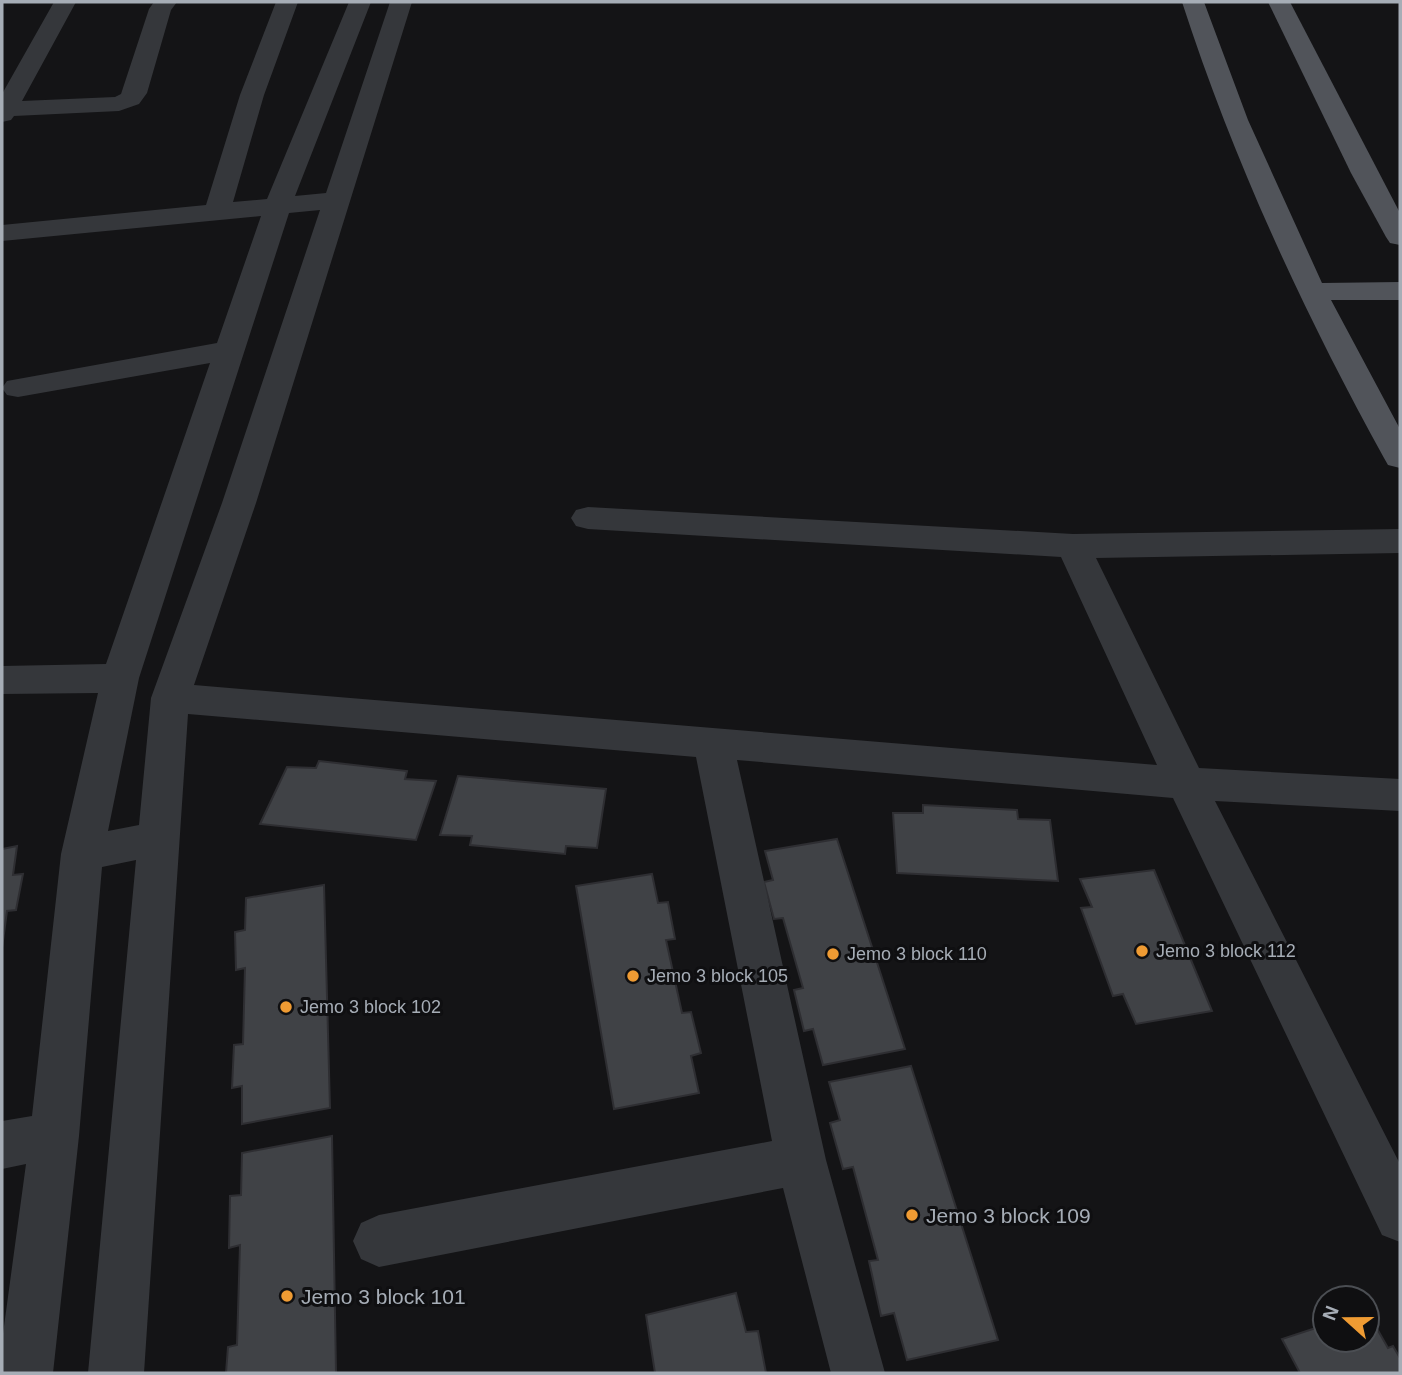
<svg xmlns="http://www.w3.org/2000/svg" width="1402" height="1375" font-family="Helvetica,sans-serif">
	<rect width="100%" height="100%" fill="#141416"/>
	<g fill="#404246" stroke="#2e2e32" stroke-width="2">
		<polygon points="319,761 407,771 405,779 436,781 416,840 260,824 287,767 316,768"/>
		<polygon points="458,776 606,789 597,848 566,846 565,854 470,845 472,836 440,835"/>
		<polygon points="923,805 1017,810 1018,819 1050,820 1058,881 897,873 893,813 923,813"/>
		<polygon points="837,839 905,1049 823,1065 813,1029 804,1031 794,990 803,988 783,918 774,919 764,882 773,880 765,851"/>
		<polygon points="17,846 13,875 23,874 16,910 7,911 2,948 2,849"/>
		<polygon points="1154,870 1212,1011 1136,1024 1123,994 1113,996 1081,908 1092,907 1080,879"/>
		<polygon points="652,874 658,903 668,902 675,939 666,940 682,1013 691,1012 701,1053 691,1056 699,1093 614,1109 576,886"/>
		<polygon points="324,885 330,1108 242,1124 242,1086 232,1088 234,1045 243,1044 245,968 236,970 235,932 245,930 246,898"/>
		<polygon points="911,1066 998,1340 907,1360 894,1313 881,1316 869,1261 878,1260 853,1167 843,1169 830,1123 840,1120 829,1082"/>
		<polygon points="332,1136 336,1373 226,1373 228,1347 237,1345 240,1245 229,1248 230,1196 241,1195 242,1153"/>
		<polygon points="736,1293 746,1332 758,1331 766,1373 655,1373 646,1315"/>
		<polygon points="1367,1311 1388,1348 1393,1346 1400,1358 1400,1373 1300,1373 1282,1339 1325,1325 1325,1340 1367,1340"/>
	</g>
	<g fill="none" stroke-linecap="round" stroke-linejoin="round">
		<g fill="#35373b" fill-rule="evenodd">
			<polygon points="54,2 76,2 22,101 115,97 121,94 149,9 154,2 177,2 171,10 147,93 139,104 119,111 14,116 11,120 2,122 2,94"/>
			<path d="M276,2H298L264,95L233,202L267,199L349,2H371L295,196L326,193L390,2H412L256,503L194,685L1157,765L1061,557L588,529L576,526L571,518L576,510L588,507L1073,534L1400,529V553L1096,558L1199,768L1400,779V811L1215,801L1400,1164V1242L1382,1235L1173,798L737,760L826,1160L885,1373H831L783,1188L379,1267L361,1259L353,1241L361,1223L379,1215L772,1141L696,757L188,714L144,1373H88L136,860L102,867L79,1136L53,1373H2V1341L26,1164L2,1169V1121L32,1116L61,854L98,693L2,694V666L106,664L210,363L18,397L7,395L2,388L7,381L18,379L217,343L261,216L2,241V225L206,205L240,95ZM320,210L222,503L151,698L139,825L108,831L139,678L289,213Z"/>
		</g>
		<g fill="#51545a" fill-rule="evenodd">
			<path d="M1182,2H1204L1248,120L1322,283L1400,282V300H1331L1400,429V468L1388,465L1384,458C1303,311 1234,162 1182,2Z"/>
			<polygon points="1268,2 1290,2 1400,213 1400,245 1390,243 1386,237 1351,173"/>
		</g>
	</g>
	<g fill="#ef9b33" stroke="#0f0f11" stroke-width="2.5">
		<circle cx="1142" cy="951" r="7"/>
		<circle cx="833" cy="954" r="7"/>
		<circle cx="633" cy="976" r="7"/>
		<circle cx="286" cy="1007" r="7"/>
		<circle cx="912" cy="1215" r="7"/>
		<circle cx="287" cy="1296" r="7"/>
	</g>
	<g text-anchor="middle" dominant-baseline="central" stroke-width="6" stroke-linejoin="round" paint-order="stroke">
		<g font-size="18" fill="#a6adb6" stroke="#0f0f11" text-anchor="start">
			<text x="1156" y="951">Jemo 3 block 112</text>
			<text x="847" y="954">Jemo 3 block 110</text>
			<text x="647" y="976">Jemo 3 block 105</text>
			<text x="300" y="1007">Jemo 3 block 102</text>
		</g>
		<g font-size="21" fill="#a6adb6" stroke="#0f0f11" text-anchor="start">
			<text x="926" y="1215">Jemo 3 block 109</text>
			<text x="301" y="1296">Jemo 3 block 101</text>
		</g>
	</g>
	<rect width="1402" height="1375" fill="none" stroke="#a6adb6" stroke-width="7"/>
	<g transform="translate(1346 1319) rotate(291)"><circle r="33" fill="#0f0f11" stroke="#4b4e53" stroke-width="2"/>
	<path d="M0-5L12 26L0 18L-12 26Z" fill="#ef9b33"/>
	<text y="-10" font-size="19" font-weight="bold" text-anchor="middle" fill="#a6adb6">N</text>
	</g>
</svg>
